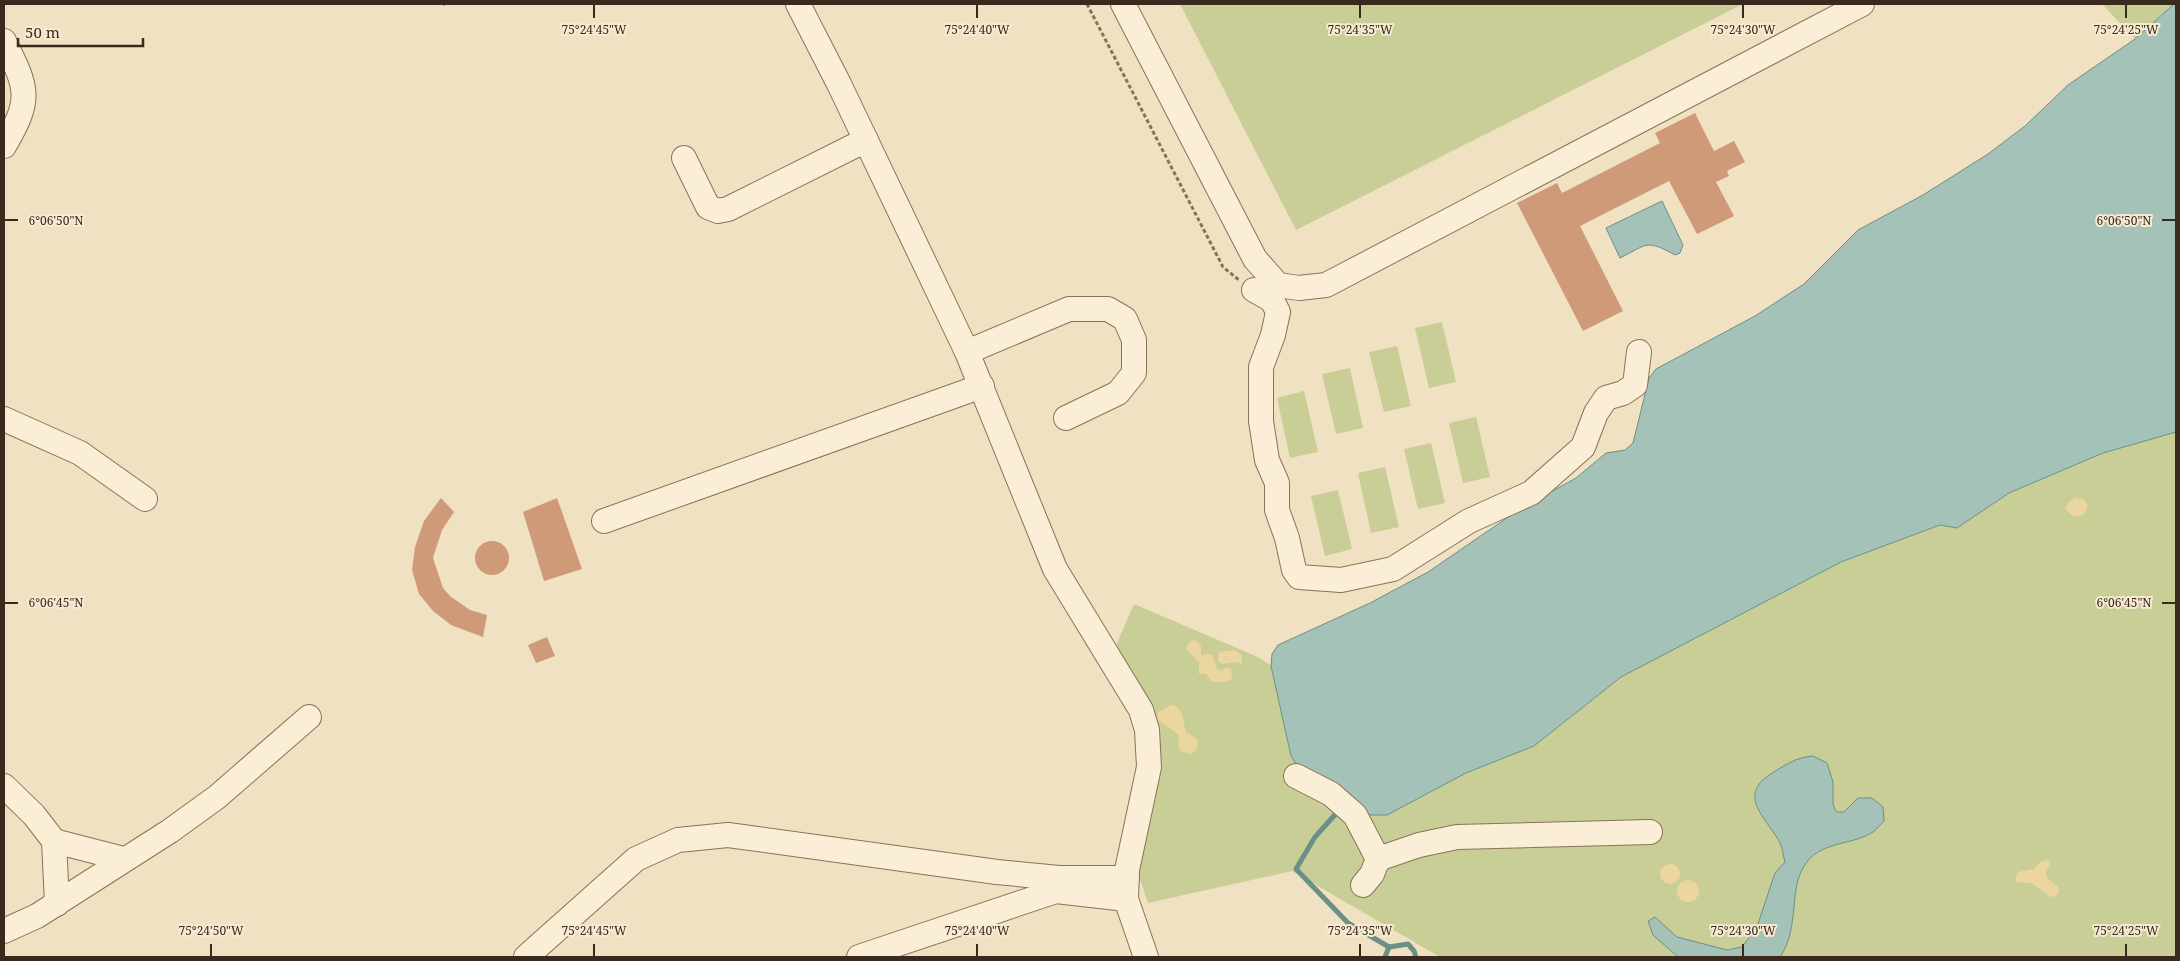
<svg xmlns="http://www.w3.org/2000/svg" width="2180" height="961" font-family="'Noto Serif',serif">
	<rect width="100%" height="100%" fill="#efe1c2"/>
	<g fill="#c8ce96">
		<polygon points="1180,4 1743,4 1296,230"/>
		<polygon points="2102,4 2174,4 2135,39"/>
		<polygon points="1442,322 1456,382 1429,388 1415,328"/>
		<polygon points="1397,346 1411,406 1384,412 1369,352"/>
		<polygon points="1350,368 1363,428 1336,434 1322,374"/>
		<polygon points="1304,391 1318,452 1290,458 1277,398"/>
		<polygon points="1476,417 1490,477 1463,483 1449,423"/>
		<polygon points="2176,432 2176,957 1440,957 1292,871 1148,903 1133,859 1150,761 1114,650 1134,604 1260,658 1271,666 1291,756 1467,773 1534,746 1621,677 1841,562 1941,525 1957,528 2009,493 2103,453"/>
		<polygon points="1431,443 1445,503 1418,509 1404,449"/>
		<polygon points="1385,467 1399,527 1371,533 1358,473"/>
		<polygon points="1338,490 1352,549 1325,556 1311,496"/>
	</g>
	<g fill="#ecd69f">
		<polygon points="2075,498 2083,499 2088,506 2085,513 2078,517 2071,515 2065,509 2069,502"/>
		<polygon points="1192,640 1197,641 1201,646 1201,655 1212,654 1217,669 1221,671 1227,667 1231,669 1232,679 1226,682 1212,682 1206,674 1199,674 1199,662 1186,649 1188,643"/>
		<polygon points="1235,650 1242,655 1242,664 1235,662 1222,664 1218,661 1218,656 1220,652"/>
		<polygon points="1171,705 1176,706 1182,714 1186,733 1192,735 1198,741 1197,748 1192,754 1182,752 1178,746 1179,735 1158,720 1158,712"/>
		<path d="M2046,860L2049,861L2050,865L2046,872L2047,878L2059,888V892L2056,896L2052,897C2036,891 2039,880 2018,883L2015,880L2018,872L2034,869L2040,862Z"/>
		<circle cx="1670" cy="874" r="10"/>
		<circle cx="1688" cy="891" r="11"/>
	</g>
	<g fill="#a5c2b9" stroke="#6b9086">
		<polygon points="2174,4 2176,4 2176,432 2103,453 2009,493 1957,528 1940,525 1841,562 1621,677 1534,746 1466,773 1387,815 1367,815 1301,772 1291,756 1271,666 1272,654 1278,645 1370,603 1428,572 1520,509 1576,478 1606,453 1625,450 1633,443 1649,378 1656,369 1755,316 1804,284 1858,230 1923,195 1988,154 2025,126 2068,85 2135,39"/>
		<path d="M1662,201L1683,245L1680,253L1675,255C1646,239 1648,244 1620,258L1606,228Z"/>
		<path d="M1813,756L1827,763L1833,782V804L1836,812H1844L1858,798H1872L1883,807L1884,821C1881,824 1877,829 1873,832C1853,845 1823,841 1807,862C1787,887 1801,927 1780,957H1678L1653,935L1648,921L1655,917L1677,937L1727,950L1742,947L1757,927L1775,873L1785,862C1783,856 1783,849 1780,843C1767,818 1734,795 1774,772C1787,764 1797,757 1813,756Z"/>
	</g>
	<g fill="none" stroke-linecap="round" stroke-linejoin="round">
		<g stroke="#6b9086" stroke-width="5">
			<polyline points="1340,809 1315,837 1296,869 1348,923 1389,947 1385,957"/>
			<polyline points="1389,947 1408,944 1414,951 1416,957"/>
		</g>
	</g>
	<g fill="#cf9a77">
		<polygon points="1695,113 1714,151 1734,141 1745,162 1727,171 1729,176 1716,182 1734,216 1697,234 1669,181 1580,226 1623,311 1583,331 1517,203 1557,183 1562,193 1660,143 1655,133"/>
		<polygon points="441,498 454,512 442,530 433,558 443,588 450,596 470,610 487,615 483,637 451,625 433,611 419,594 412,570 415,547 424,521"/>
		<polygon points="557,498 582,569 544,581 523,512"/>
		<circle cx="492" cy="558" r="17"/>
		<polygon points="547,637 555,656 536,663 528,645"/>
	</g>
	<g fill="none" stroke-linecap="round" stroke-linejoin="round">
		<defs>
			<g id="minor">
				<polyline points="798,4 839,84 967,352 1055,569 1141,710 1147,730 1149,767 1127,870 1126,899 1146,957"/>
				<polyline points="1123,4 1255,259 1278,285 1299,288 1326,285 1862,4"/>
				<path d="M4,41C28,89 32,99 4,146"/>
				<polyline points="684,158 708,207 718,211 728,209 866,140"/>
				<polyline points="1254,290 1272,300 1278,312 1273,335 1261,367 1261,421 1267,460 1277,483 1277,510 1287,538 1294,570 1299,577 1341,580 1393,569 1469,521 1531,493 1583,447 1596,413 1606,398 1623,393 1635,385 1639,352"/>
				<polyline points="967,352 1069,309 1108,309 1125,319 1134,340 1134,373 1118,393 1066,418"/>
				<polyline points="4,419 80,453 145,499"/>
				<polyline points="604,521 982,386"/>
				<polyline points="1296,776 1331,794 1355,815 1378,859 1372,874 1363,885"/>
				<polyline points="4,786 34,815 54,841 57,904"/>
				<polyline points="54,841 124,859"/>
				<polyline points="1378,859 1419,845 1457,837 1650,832"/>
				<polyline points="4,931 37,916 170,831 217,797 309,717"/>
				<polyline points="526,957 636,859 678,840 728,835 997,872 1059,878 1127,878"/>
				<polyline points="859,957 1056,891 1126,899"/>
			</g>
		</defs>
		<use href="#minor" stroke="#8a7259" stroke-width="26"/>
		<g stroke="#8a7259" stroke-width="3" stroke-dasharray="4 2.5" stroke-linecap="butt">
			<polyline points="444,4 445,5"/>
			<polyline points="1087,4 1223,267 1239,280"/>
		</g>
		<use href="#minor" stroke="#faeed6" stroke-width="24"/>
	</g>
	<path fill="none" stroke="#392a1d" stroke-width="2" d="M594,5V18M977,5V18M1360,5V18M1743,5V18M2126,5V18M5,220H18M2162,220H2175M5,603H18M2162,603H2175M211,944V956M594,944V956M977,944V956M1360,944V956M1743,944V956M2126,944V956"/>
	<g font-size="12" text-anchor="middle" fill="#392a1d" stroke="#f6ebd2" stroke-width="4" stroke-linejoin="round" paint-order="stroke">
		<text x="594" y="34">75°24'45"W</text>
		<text x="977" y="34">75°24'40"W</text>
		<text x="1360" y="34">75°24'35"W</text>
		<text x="1743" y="34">75°24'30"W</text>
		<text x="2126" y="34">75°24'25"W</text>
		<text x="56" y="225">6°06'50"N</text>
		<text x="2124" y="225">6°06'50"N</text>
		<text x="56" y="607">6°06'45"N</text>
		<text x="2124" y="607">6°06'45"N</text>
		<text x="211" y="935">75°24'50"W</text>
		<text x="594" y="935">75°24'45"W</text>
		<text x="977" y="935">75°24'40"W</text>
		<text x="1360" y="935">75°24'35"W</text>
		<text x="1743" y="935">75°24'30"W</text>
		<text x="2126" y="935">75°24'25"W</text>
	</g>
	<rect width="2180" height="961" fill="none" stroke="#392a1d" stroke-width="10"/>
	<path d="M18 38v8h125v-8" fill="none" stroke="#392a1d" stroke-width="2.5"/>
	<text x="25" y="38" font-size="15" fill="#392a1d" stroke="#f6ebd2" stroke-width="4" paint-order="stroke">50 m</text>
</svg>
